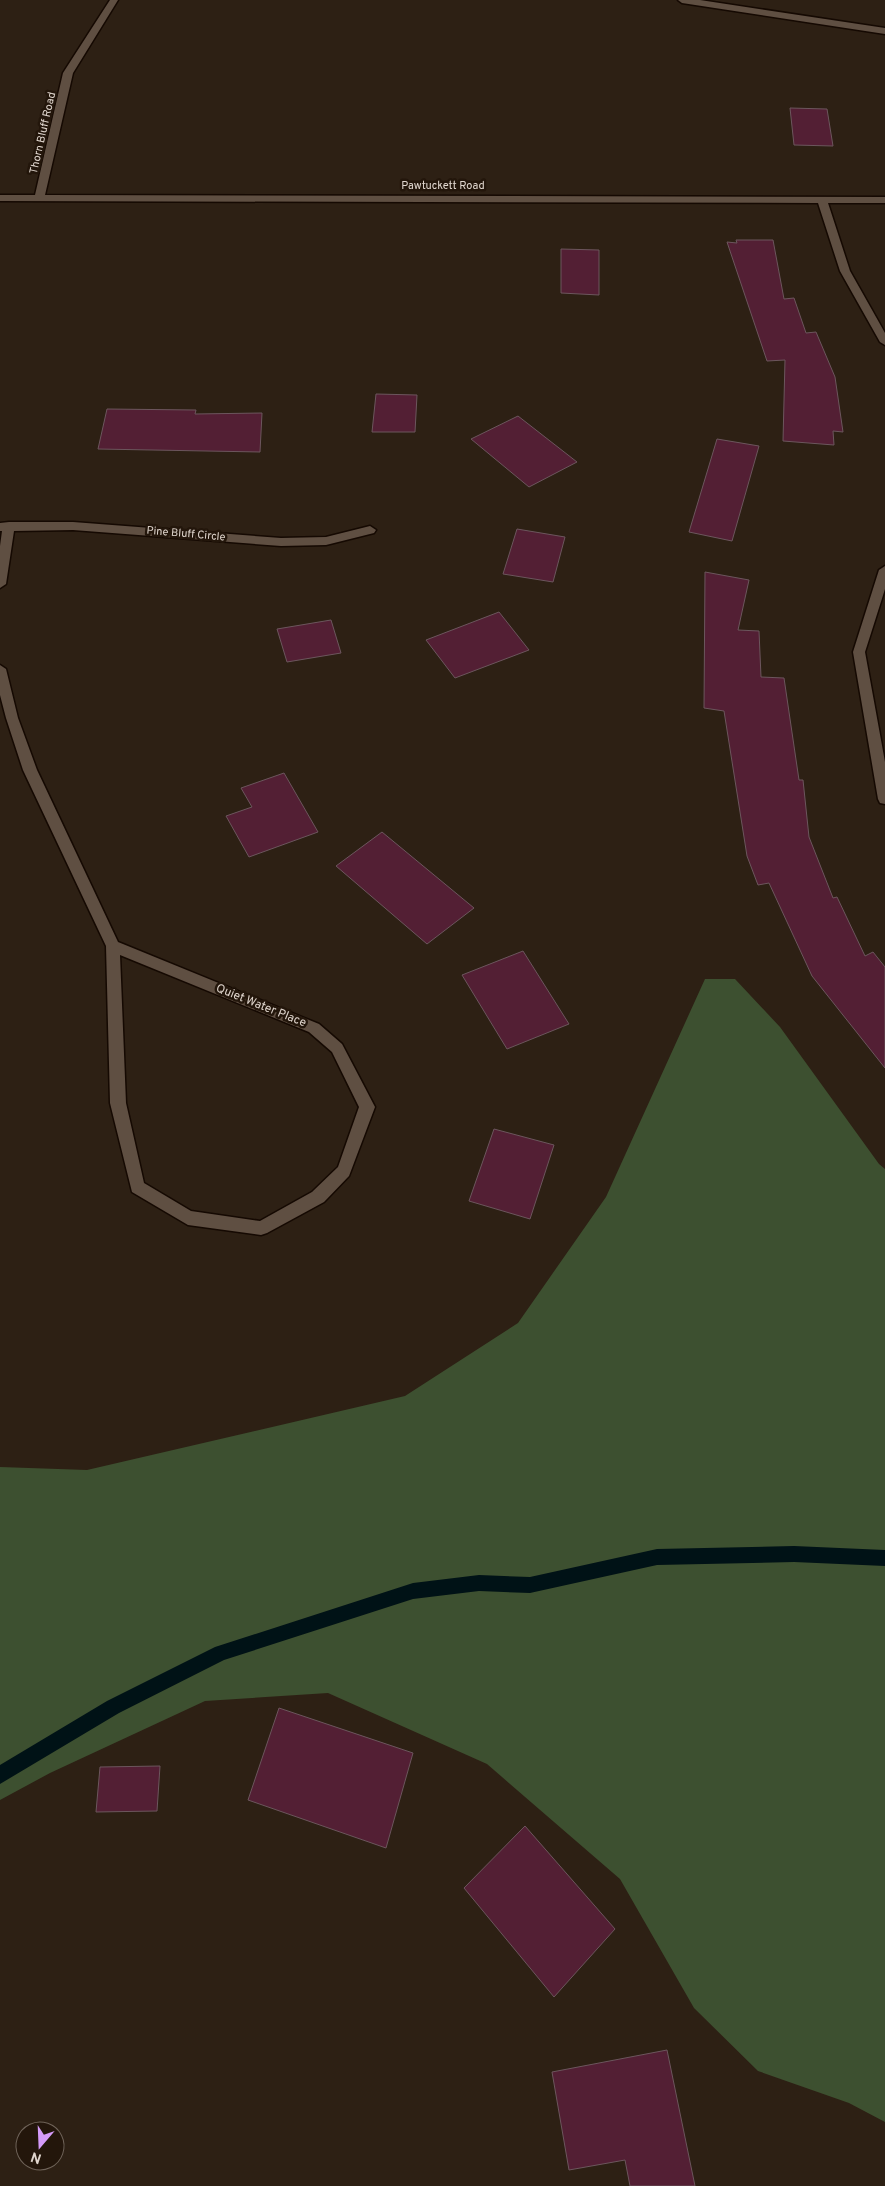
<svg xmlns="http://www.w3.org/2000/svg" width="885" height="2186" font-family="Overpass,sans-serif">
	<rect width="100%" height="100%" fill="#2d2014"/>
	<polygon fill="#3d5030" points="705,979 735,979 780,1027 879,1164 885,1169 885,2122 849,2103 758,2071 694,2008 620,1879 487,1764 328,1693 205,1701 50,1773 0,1800 0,1467 87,1470 405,1396 518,1323 606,1197"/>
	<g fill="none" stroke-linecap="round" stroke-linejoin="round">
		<polygon fill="#001216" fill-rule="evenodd" points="794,1546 885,1550 885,1566 794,1562 657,1565 530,1593 479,1591 413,1599 224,1660 119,1713 0,1784 0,1765 107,1701 215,1647 413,1583 479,1575 530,1577 657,1549"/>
	</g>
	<g fill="#531f34" stroke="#6c565d">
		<polygon points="790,108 827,109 833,146 794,145"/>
		<polygon points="736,240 773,240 784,299 794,298 806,333 816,332 835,377 843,432 833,431 834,445 783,441 785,360 767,361 727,242 737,243"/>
		<polygon points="561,249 599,250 599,295 561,293"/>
		<polygon points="376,394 417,395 415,432 372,432"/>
		<polygon points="107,409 196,410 195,414 262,413 260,452 98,449"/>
		<polygon points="518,416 577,462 529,487 471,439"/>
		<polygon points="717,439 759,446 732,541 689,532"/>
		<polygon points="517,529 565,537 553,582 503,574"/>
		<polygon points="705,572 749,580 738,630 759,631 761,677 784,678 799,780 803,780 809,837 833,898 837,897 865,956 873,952 885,967 885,1068 812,976 769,883 758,885 747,856 724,711 704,708"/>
		<polygon points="499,612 529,650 455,678 426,640"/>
		<polygon points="331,620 341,653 287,662 277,629"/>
		<polygon points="284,773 318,832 249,857 226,816 252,807 241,788"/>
		<polygon points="382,832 474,908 427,944 336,866"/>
		<polygon points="523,951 569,1024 507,1049 462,975"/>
		<polygon points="494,1129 554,1145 530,1219 469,1201"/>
		<polygon points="279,1708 413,1753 386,1848 248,1800"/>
		<polygon points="160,1766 157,1811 96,1812 100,1767"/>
		<polygon points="525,1826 615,1929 554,1997 464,1888"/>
		<polygon points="667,2050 695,2186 630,2186 625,2160 569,2170 552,2072"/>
	</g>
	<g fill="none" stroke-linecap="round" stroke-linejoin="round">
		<defs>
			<g id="minor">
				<polygon points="110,0 118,0 73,73 45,195 885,197 885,203 828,203 850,271 885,333 885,345 880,342 840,271 818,203 0,201 0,195 35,195 63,73"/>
				<polygon points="678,0 700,0 885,28 885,34 682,3"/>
				<polygon points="9,522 73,522 281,538 326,537 370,526 376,530 374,533 326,545 281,546 73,530 14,531 6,584 0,588 0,546 2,531 0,531 0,523"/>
				<polygon points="885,566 885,589 865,652 885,762 885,804 880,803 878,799 853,652 879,570"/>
				<path d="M0,665L6,669L18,718L37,770L118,942L319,1024L342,1044L375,1107L349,1176L324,1202L267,1233L261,1235L188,1225L132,1192L110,1103L106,946L23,770L6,718L0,695ZM120,955L309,1032L332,1052L359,1107L338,1167L312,1192L260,1221L191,1211L144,1183L126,1103Z"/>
			</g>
		</defs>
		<use href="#minor" stroke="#150902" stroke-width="3"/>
		<use href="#minor" fill="#5f4f42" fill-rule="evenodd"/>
	</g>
	<g text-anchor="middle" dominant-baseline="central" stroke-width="5" stroke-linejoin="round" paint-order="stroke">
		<g font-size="11" fill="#e0d6ce" stroke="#23160b">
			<text transform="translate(43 133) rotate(-77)">Thorn Bluff Road</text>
			<text x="443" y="186">Pawtuckett Road</text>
			<text transform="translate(186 534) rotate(5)">Pine Bluff Circle</text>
		</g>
		<g font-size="12" fill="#e0d6ce" stroke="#23160b">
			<text transform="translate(261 1006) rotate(22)">Quiet Water Place</text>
		</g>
	</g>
	<g transform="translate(40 2146) rotate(199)"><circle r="24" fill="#23160b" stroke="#6f6359"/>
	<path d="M0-4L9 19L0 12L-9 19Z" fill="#d59bfa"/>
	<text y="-8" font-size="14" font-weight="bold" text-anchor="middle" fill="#e0d6ce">N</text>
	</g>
</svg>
